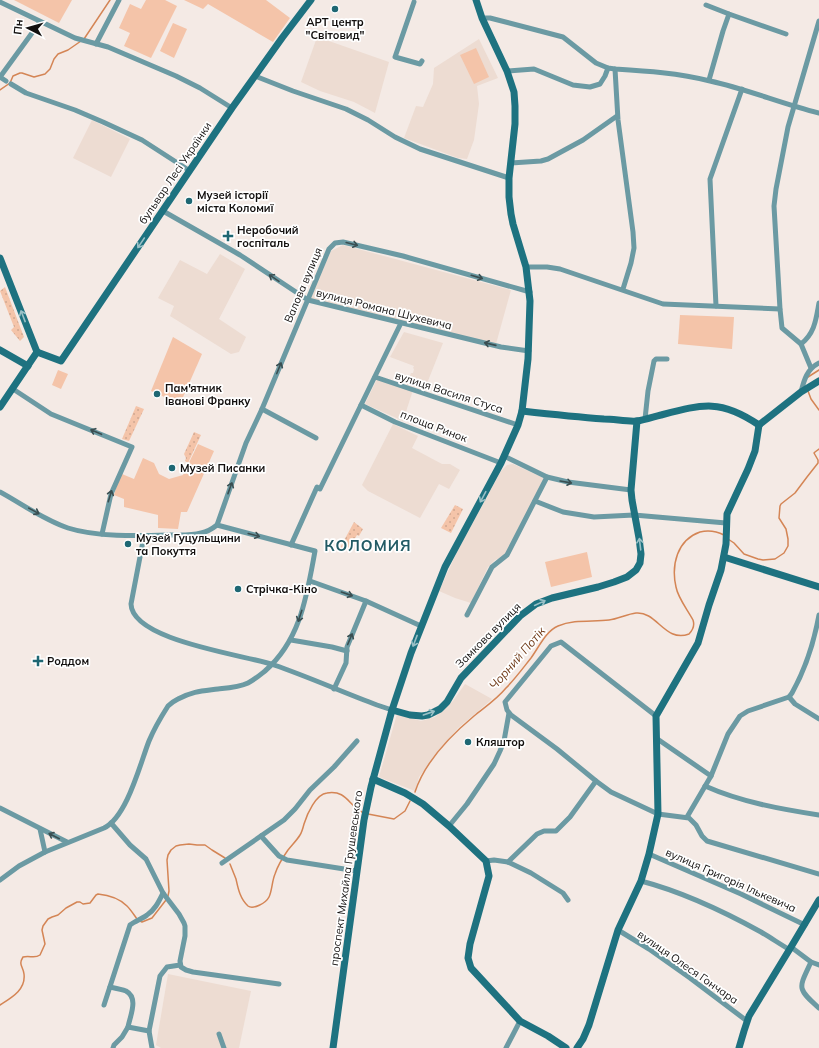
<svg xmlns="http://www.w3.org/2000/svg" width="819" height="1048" font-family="Mulish,sans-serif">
	<defs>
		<pattern id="grass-dots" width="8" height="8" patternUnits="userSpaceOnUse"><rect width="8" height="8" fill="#f4c4a9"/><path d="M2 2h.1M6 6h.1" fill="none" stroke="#d0a790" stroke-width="1.8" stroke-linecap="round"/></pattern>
	</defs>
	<rect width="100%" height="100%" fill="#f4eae5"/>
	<g fill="#eddcd2">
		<polygon points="479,39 498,78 477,86 479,104 474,140 467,159 458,158 404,138 416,106 423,107 433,84 434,68"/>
		<polygon points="316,40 329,41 389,62 375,113 354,102 320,91 301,82"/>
		<polygon points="92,120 130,139 111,177 73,158"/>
		<polygon points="343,245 511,290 496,344 310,299 331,251"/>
		<polygon points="220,254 245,269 219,319 246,337 239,352 231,354 170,316 174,306 158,298 180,260 207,274"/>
		<polygon points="404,332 443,343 424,391 407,385 411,373 413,373 414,369 413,368 414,366 390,357"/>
		<polygon points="378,377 413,390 403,421 365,404"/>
		<polygon points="393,424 418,436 412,448 442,464 450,464 460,470 449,489 439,484 420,518 368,491 362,485"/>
		<polygon points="513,464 546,479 505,556 495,560 488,567 471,603 455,598 439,591 457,552 501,471 507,465"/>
		<polygon points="465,684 492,699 477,712 458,728 440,749 419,777 415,791 379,777 397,714 421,721 435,717 453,701"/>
		<polygon points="168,974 251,991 239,1048 161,1048 156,1045"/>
	</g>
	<g fill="url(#grass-dots)">
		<polygon points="5,287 24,337 20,341 11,330 14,327 0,291"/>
		<polygon points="136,406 144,409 129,441 122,439"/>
		<polygon points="194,432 201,435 188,463 185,461 186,458 184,454"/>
		<polygon points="455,505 463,509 451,533 441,528"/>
		<polygon points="354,522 363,529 359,536 357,535 353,542 355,543 351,551 340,548"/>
	</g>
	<g fill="#f4c4a9">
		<polygon points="14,0 72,0 59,23"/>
		<polygon points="146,0 165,0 177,6 151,58 124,46 130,33 119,28 130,4 141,9"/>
		<polygon points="184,0 266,0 290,18 273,42 208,4 203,9"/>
		<polygon points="173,23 187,29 174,58 160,51"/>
		<polygon points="476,48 489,77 474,84 460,55"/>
		<polygon points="680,315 734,317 732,349 678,344"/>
		<polygon points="173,337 202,354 180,404 151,391"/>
		<polygon points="58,370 68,374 61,389 52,385"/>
		<polygon points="198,444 214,451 187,512 181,512 178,529 158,528 158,515 124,507 124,499 114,495 117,485 122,474 134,479 143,458 154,463 159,474 169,479 183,475"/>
		<polygon points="587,552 592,577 551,587 545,562"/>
	</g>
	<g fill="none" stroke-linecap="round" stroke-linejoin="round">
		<g stroke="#d48555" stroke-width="1.5">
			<polyline points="84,39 110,0"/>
			<polyline points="0,90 10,83 13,76 20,73 22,73 34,77 45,74 50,69 54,59 58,54 68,50 81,41"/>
			<polyline points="808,377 819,370"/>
			<polyline points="808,391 811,399 819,410"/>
			<polyline points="728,539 734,543 744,554 758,559 763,560 775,559 784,553 788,546 788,539 786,529 779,518 780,506 781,504 795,493 807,477 818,463 818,460 814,453 815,452 819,449"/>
			<path d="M415,792C425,761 450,736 474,716C485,707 497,699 506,688C515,679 523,668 531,658C539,647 546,631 558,626C574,619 593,622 609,620C618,619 627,614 636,613C657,611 665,643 689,634C693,630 695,626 693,620C687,609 678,598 676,587C671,565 677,540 700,532C709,530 716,531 724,535"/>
			<polyline points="368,814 394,819 405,811 410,801"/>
			<path d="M230,864C232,869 234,874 236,879C238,888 240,899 248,906C253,910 266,903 269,897C272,891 272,881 275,874C278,865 283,857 288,850C292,845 297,840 300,835C302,832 303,828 304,824C307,814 316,794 327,793C347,790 348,805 362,812"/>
			<polyline points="168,896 169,891 167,860 168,855 171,850 176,846 180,845 189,844 197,845 205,845 212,850 225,858"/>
			<polyline points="140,921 142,922 152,918 166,900"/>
			<path d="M0,1005C11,998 26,990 24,974C23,966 18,965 23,957C30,955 34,959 40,955L45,944L42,930L43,926L48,919L52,917L58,915L66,908L77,902H80L83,904L90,903L96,895L98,894C108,895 120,899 127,906C131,910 134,915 137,919"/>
		</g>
		<g stroke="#6b9aa3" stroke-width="5">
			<polyline points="0,2 75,38 108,47 176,76 200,88 232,108"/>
			<polyline points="414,2 395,57 420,64 422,61"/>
			<polyline points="706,5 729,14 786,34"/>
			<path d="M482,18H490L563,37L596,63L608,68L615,69C647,71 678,73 710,81C747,89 782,104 819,113"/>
			<polyline points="96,44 119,0"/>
			<polyline points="615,69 618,120 633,232 634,248 631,263 623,289"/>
			<polyline points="507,71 534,69 573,85 590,87 600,84 605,76 608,68"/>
			<polyline points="255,76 293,91 346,109 368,120 395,137 420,149 509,178"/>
			<polyline points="0,77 40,22"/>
			<polyline points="0,77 6,81"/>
			<polyline points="709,80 723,31 729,14"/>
			<polyline points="11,84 26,93 75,110 103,122 142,140 190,171"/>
			<polyline points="511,163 541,161 548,159 583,140 617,116"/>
			<polyline points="163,211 240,255 308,300 501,347 529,351"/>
			<polyline points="526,267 547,267 560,269 663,304 780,309"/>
			<polyline points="716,306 710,179 742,89"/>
			<polyline points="801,344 782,328 780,309 774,206 776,189 788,127 819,21"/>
			<path d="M811,368L801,344C815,333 816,319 819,303"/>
			<polyline points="375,377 518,425"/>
			<polyline points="13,389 51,414 132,447 111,494 102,534"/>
			<path d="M801,392C804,380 807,369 819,363"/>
			<polyline points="361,405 395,422 501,463"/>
			<polyline points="262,409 316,438"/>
			<polyline points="645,419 648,391 654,361 656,359 667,359"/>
			<polyline points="504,456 547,477 568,482 631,490"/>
			<polyline points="320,489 401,323"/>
			<path d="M0,492C22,504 44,520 68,528C96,537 137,536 168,535C179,535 190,536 201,533C207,532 212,529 217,525L246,443L262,409L329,249L335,243L343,242L403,256L530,292"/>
			<polyline points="535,501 563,512 594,517 634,515 726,523"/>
			<path d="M144,536L131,604C132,641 246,655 274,665C309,677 342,692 377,705L392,710"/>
			<polyline points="291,545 317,487"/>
			<polyline points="310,581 366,601 421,626"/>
			<polyline points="467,615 492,567 507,555 547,477"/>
			<polyline points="291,640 332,647 347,651"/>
			<polyline points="334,689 346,663 347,647 366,601"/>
			<polyline points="789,697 795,704 819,719"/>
			<polyline points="656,716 561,642 551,646 505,702 507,710 511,715 557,749 596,781 611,792 658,814 689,818 696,825 702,836 707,841 819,874"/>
			<polyline points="656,738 711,776"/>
			<path d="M705,786C741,802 780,809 819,815"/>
			<polyline points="0,808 67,842"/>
			<path d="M687,817L711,776L728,734L740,716L748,711L789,697L792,693C806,668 814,642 819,615"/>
			<polyline points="111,823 130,845 146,859 163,893 179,914 184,923 185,926 185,936 180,961 181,967 186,970 193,972 279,984"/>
			<polyline points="449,826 467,804 494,764 500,751 504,741 509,713"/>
			<polyline points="40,829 45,852"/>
			<polyline points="261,836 279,856 287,860 357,871"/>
			<polyline points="649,854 741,894 805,925"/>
			<polyline points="486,861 494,860 508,862 531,873 563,893 568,900"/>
			<polyline points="508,862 537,834 544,831 556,831 570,817 596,781"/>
			<polyline points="222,863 284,820 295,809 310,790 334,767 357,741"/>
			<path d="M0,880L19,866L45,852L104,828C127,817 140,764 149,741C154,729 161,717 168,706C171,703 174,701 178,699C193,691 202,691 218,689C228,688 240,687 248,683C254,680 260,675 265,671C301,640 307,594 315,551L217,525"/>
			<path d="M641,881C683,892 723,911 761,932C771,938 780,944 790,950"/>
			<polyline points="618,930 649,949 690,978 747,1021"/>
			<polyline points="791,947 811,962 819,965"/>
			<path d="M811,962C799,988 796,988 819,1008"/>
			<path d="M110,987C115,988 121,989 126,991C139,998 130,1016 128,1027"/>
			<path d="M104,1005L130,925C135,921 142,919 147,915C155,910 159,901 163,893"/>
			<polyline points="149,1031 160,976 167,967 180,965"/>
			<polyline points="219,1034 224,1048"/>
			<polyline points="113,1048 114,1045 122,1037 128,1027 149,1031 152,1048"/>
			<polyline points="506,1048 520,1021"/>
		</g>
		<g stroke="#1e7280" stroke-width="7">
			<polyline points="0,258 37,352"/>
			<polyline points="0,350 28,366"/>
			<polyline points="37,352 61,361 232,108 282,38 311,0"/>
			<polyline points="0,407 37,352"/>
			<path d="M522,411C549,414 577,417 604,419C614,419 628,422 637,421C645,420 653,417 661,415C703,404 721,399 759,425"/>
			<polyline points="759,425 801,392 819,381"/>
			<polyline points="724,557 819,587"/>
			<polyline points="392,710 410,715 422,716 428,715 440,709 447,702 461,678 520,616 536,604 552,598 598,587 614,582 627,577 636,570 640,563 641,554 639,538 632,500 631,490 637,421"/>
			<polyline points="373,779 405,793 423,804 449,826 486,861 489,876 470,944 468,958 471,968 520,1021 548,1036 566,1048"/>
			<polyline points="333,1048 364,820 371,787 392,710 411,653 445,567 501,463 518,425 522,411 528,359 530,301 526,267 513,224 511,214 509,197 509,178 515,124 515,106 514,92 507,71 482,18 476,0"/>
			<polyline points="577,1048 583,1039 589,1025 618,930 641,881 649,854 658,814 656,716 698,643 709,605 721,570 726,544 727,514 748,469 755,451 759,425"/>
			<polyline points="739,1048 744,1031 749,1016 791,947 819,900"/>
		</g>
	</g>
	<defs><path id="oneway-shaft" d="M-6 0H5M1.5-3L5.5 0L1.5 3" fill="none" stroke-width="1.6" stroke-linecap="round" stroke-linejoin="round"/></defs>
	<g stroke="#9ac0c6">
		<use href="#oneway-shaft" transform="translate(141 243) rotate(124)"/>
		<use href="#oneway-shaft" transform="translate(23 316) rotate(-111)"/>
		<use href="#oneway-shaft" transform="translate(483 497) rotate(118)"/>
		<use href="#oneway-shaft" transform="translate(640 544) rotate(-97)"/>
		<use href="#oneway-shaft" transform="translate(540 603) rotate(-25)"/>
		<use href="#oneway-shaft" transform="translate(415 641) rotate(111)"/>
		<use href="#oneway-shaft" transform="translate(429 713) rotate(-19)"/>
	</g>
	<g stroke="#3a4e51">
		<use href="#oneway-shaft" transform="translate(352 244) rotate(14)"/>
		<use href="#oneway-shaft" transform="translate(477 277) rotate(16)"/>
		<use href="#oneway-shaft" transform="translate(274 278) rotate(-146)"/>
		<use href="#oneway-shaft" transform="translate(490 344) rotate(-167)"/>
		<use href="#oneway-shaft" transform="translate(279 368) rotate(-68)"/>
		<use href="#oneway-shaft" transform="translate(96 432) rotate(-157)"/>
		<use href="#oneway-shaft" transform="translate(566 482) rotate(10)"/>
		<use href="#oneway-shaft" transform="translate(230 488) rotate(-70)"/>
		<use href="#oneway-shaft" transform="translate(110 496) rotate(-73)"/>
		<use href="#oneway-shaft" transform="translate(34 511) rotate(29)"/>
		<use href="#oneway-shaft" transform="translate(254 535) rotate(15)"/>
		<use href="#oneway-shaft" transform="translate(347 594) rotate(19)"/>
		<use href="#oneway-shaft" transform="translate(300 616) rotate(108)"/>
		<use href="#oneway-shaft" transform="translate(350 639) rotate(-67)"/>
		<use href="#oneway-shaft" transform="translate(54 836) rotate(-153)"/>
	</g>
	<g fill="#1e6773" stroke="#fff" stroke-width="1.5">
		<circle cx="335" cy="9" r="4"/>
		<circle cx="189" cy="201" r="4"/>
		<path d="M226 230h4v4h4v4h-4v4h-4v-4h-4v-4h4z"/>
		<circle cx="157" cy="394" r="4"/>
		<circle cx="172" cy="468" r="4"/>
		<circle cx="128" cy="544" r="4"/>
		<circle cx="238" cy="589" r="4"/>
		<path d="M36 655h4v4h4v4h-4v4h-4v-4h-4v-4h4z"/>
		<circle cx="468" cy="742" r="4"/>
	</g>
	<g text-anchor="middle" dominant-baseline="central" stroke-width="3.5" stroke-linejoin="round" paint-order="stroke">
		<g font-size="11" font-weight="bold" fill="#120f0e" stroke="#fff" text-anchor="start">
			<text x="335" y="22" text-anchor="middle">АРТ центр<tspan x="335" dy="13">"Світовид"</tspan></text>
			<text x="197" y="195">Музей історії<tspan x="197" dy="13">міста Коломиї</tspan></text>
			<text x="237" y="230">Неробочий<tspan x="237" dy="13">госпіталь</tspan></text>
			<text x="165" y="388">Пам'ятник<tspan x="165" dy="13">Іванові Франку</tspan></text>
			<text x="180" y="468">Музей Писанки</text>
			<text x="136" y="538">Музей Гуцульщини<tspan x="136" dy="13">та Покуття</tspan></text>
			<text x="246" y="589">Стрічка-Кіно</text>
			<text x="47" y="661">Роддом</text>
			<text x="476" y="742">Кляштор</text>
		</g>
		<g font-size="11" fill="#120f0e" stroke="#fff">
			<text transform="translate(175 173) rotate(-56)">бульвар Лесі Українки</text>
			<text transform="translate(303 285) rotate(-67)">Валова вулиця</text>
			<text transform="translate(384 309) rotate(14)">вулиця Романа Шухевича</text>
			<text transform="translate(449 392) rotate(18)">вулиця Василя Стуса</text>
			<text transform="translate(434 426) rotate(21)">площа Ринок</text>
			<text transform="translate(488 635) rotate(-45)">Замкова вулиця</text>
			<text transform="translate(346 878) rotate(-82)">проспект Михайла Грушевського</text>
			<text transform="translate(731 880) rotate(24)">вулиця Григорія Ількевича</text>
			<text transform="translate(688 967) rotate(35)">вулиця Олеся Гончара</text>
		</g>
		<g font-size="12" font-style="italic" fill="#713c1a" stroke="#fff">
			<text transform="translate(517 658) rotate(-49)">Чорний Потік</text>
		</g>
		<g font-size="15" font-weight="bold" letter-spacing="1" fill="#225a64" stroke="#fff">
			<text x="368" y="545">КОЛОМИЯ</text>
		</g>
	</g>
	<g transform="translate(28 28) rotate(276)" stroke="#ffffff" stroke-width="3" paint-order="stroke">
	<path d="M0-3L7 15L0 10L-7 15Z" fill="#120f0e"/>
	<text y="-6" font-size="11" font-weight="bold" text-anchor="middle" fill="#120f0e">Пн</text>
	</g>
</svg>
